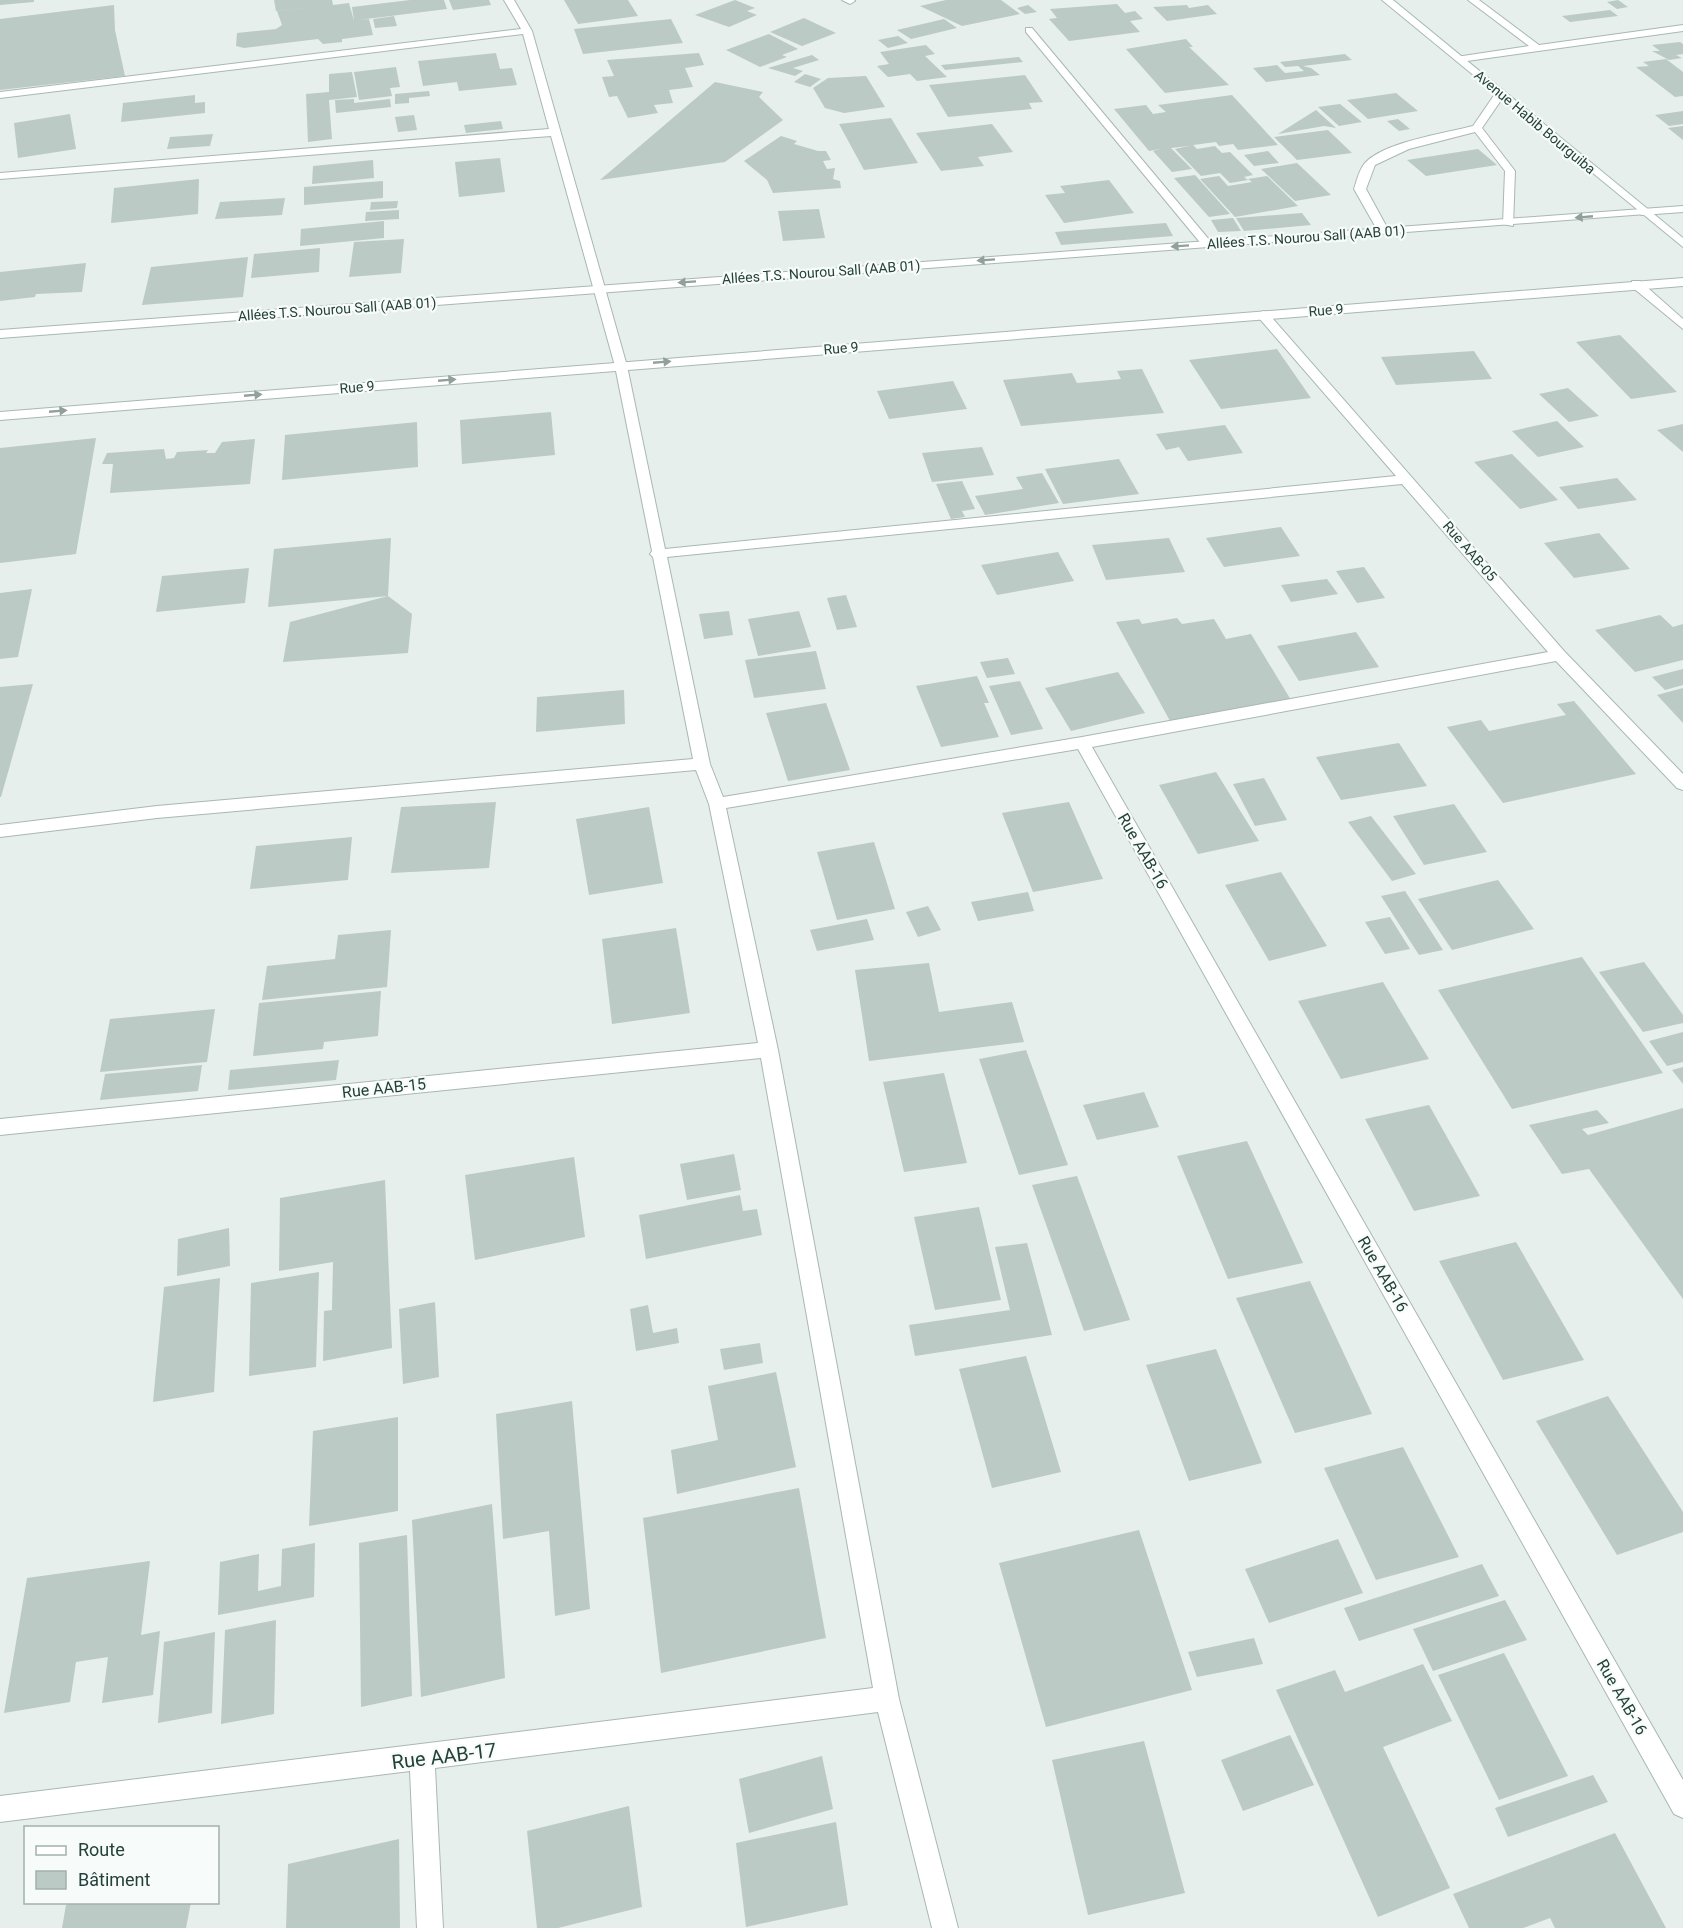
<svg xmlns="http://www.w3.org/2000/svg" width="1683" height="1928" font-family="Roboto,sans-serif">
	<rect width="100%" height="100%" fill="#e6efeb"/>
	<g fill="#bbcac4">
		<polygon points="0,0 34,0 34,2 0,5"/>
		<polygon points="274,0 332,0 333,5 349,3 354,21 352,7 410,0 444,0 447,9 358,20 369,19 373,35 342,39 342,42 323,44 318,39 244,48 236,46 237,33 276,29 282,25 277,11 322,6 276,11"/>
		<polygon points="449,0 489,0 491,5 453,10"/>
		<polygon points="564,0 628,0 638,16 578,24"/>
		<polygon points="735,0 755,8 747,11 757,15 729,27 695,15"/>
		<polygon points="946,0 1001,0 1020,14 962,26 920,6"/>
		<polygon points="1618,0 1628,7 1617,9 1607,2"/>
		<polygon points="1117,4 1125,13 1135,11 1143,19 1130,21 1140,32 1069,41 1049,19 1057,18 1050,9"/>
		<polygon points="114,5 115,30 125,76 0,90 0,19"/>
		<polygon points="1028,5 1037,12 1025,14 1017,8"/>
		<polygon points="1187,5 1189,8 1208,5 1217,14 1167,21 1153,7"/>
		<polygon points="1610,10 1618,16 1570,22 1562,16"/>
		<polygon points="394,16 397,26 375,28 373,19"/>
		<polygon points="804,18 836,33 802,46 770,32"/>
		<polygon points="671,19 683,43 583,54 574,29"/>
		<polygon points="944,19 957,28 911,39 897,30"/>
		<polygon points="769,34 798,49 782,55 787,57 760,67 726,50"/>
		<polygon points="898,36 908,43 888,48 878,40"/>
		<polygon points="1186,39 1193,47 1189,47 1229,85 1165,93 1126,49"/>
		<polygon points="1680,42 1683,44 1683,54 1676,55 1682,58 1669,60 1652,51 1660,51 1652,45"/>
		<polygon points="926,45 935,54 925,56 947,77 917,81 910,74 888,77 877,66 889,64 880,52"/>
		<polygon points="496,53 500,69 512,68 517,85 459,91 457,82 423,86 418,61"/>
		<polygon points="699,53 704,65 685,68 693,87 669,90 673,103 654,105 658,113 628,118 617,96 609,97 602,77 614,76 607,60"/>
		<polygon points="1345,54 1352,60 1303,66 1311,68 1320,75 1266,82 1253,68 1277,65 1285,73 1304,71 1298,66 1285,67 1280,62"/>
		<polygon points="812,55 819,60 793,68 803,71 795,76 768,68"/>
		<polygon points="1019,57 1023,62 945,70 941,65"/>
		<polygon points="1666,59 1683,72 1683,96 1675,97 1636,67 1649,66 1643,62"/>
		<polygon points="396,67 400,87 390,88 392,96 359,100 354,72"/>
		<polygon points="352,72 357,97 329,100 332,139 308,142 306,94 329,92 329,74"/>
		<polygon points="805,74 821,79 810,87 794,82"/>
		<polygon points="1025,75 1043,102 1029,103 1032,109 948,117 929,85"/>
		<polygon points="866,76 885,107 844,113 825,108 813,88 828,78"/>
		<polygon points="715,82 763,92 759,97 783,120 725,162 600,180"/>
		<polygon points="429,91 430,96 409,98 409,103 395,104 395,94"/>
		<polygon points="1396,93 1418,111 1368,119 1347,100"/>
		<polygon points="195,95 195,103 205,102 205,113 121,122 123,103"/>
		<polygon points="1232,95 1278,145 1238,150 1233,144 1219,146 1216,142 1193,145 1197,149 1215,146 1222,153 1230,152 1253,175 1244,177 1248,180 1230,183 1220,173 1201,176 1175,149 1189,146 1171,148 1192,169 1172,172 1153,151 1160,149 1149,151 1114,109 1146,105 1153,114 1166,112 1158,105"/>
		<polygon points="354,99 354,103 390,99 391,107 336,113 335,100"/>
		<polygon points="1340,104 1362,122 1339,126 1318,107"/>
		<polygon points="1316,110 1336,128 1324,126 1278,134"/>
		<polygon points="1683,111 1683,124 1669,126 1655,115"/>
		<polygon points="70,114 76,149 18,158 14,123"/>
		<polygon points="414,115 417,130 398,132 395,117"/>
		<polygon points="891,118 918,163 864,170 839,124"/>
		<polygon points="1398,119 1410,129 1399,131 1387,121"/>
		<polygon points="501,121 503,129 466,133 464,125"/>
		<polygon points="992,124 1013,152 978,157 984,166 941,171 916,133"/>
		<polygon points="1683,126 1683,140 1668,128"/>
		<polygon points="1328,130 1352,153 1297,160 1274,137"/>
		<polygon points="213,134 210,146 167,149 170,137"/>
		<polygon points="781,136 797,141 794,144 818,151 826,151 831,160 823,161 827,169 835,168 833,179 840,181 841,188 773,193 767,180 744,161"/>
		<polygon points="1478,149 1497,165 1426,176 1407,160"/>
		<polygon points="1268,151 1279,163 1254,166 1244,155"/>
		<polygon points="500,158 505,192 459,197 455,162"/>
		<polygon points="373,160 374,178 312,184 313,166"/>
		<polygon points="1297,163 1331,195 1295,201 1261,169"/>
		<polygon points="1195,175 1230,214 1209,217 1174,178"/>
		<polygon points="1219,176 1228,186 1252,182 1248,179 1267,176 1298,206 1235,217 1200,179"/>
		<polygon points="199,179 198,214 111,223 114,188"/>
		<polygon points="1109,180 1134,213 1064,223 1045,195 1065,193 1060,186"/>
		<polygon points="383,181 383,198 304,205 304,187"/>
		<polygon points="285,198 282,215 215,219 220,202"/>
		<polygon points="398,201 397,208 370,210 371,202"/>
		<polygon points="819,209 825,238 783,241 778,211"/>
		<polygon points="399,210 399,219 365,221 366,212"/>
		<polygon points="1302,213 1311,225 1244,231 1236,218"/>
		<polygon points="1233,218 1241,231 1218,232 1211,220"/>
		<polygon points="384,221 384,238 300,246 301,229"/>
		<polygon points="1166,223 1173,236 1061,245 1055,232"/>
		<polygon points="404,239 401,273 349,277 354,242"/>
		<polygon points="320,248 319,272 251,278 254,254"/>
		<polygon points="248,257 243,297 142,305 151,267"/>
		<polygon points="86,263 82,292 36,294 35,297 0,301 0,272"/>
		<polygon points="1620,335 1677,392 1631,399 1576,342"/>
		<polygon points="1277,349 1311,398 1221,409 1189,360"/>
		<polygon points="1474,351 1492,379 1396,385 1381,357"/>
		<polygon points="1142,369 1164,413 1021,426 1003,380 1072,373 1077,383 1121,379 1117,371"/>
		<polygon points="953,381 967,409 889,419 877,391"/>
		<polygon points="1568,388 1599,416 1569,422 1539,394"/>
		<polygon points="551,412 555,455 462,464 460,420"/>
		<polygon points="1557,421 1584,447 1538,457 1512,431"/>
		<polygon points="417,422 418,467 282,480 285,435"/>
		<polygon points="1683,424 1683,452 1657,430"/>
		<polygon points="1225,425 1243,453 1188,461 1179,447 1166,450 1156,434"/>
		<polygon points="96,438 76,554 0,563 0,448"/>
		<polygon points="255,439 250,484 110,493 113,464 102,464 107,453 164,449 166,459 174,458 177,452 208,450 206,453 215,453 222,442"/>
		<polygon points="982,447 994,475 932,482 922,453"/>
		<polygon points="1512,454 1558,500 1520,509 1474,462"/>
		<polygon points="1119,459 1139,494 1063,504 1045,469"/>
		<polygon points="1042,473 1059,503 985,515 975,496 1023,489 1016,477"/>
		<polygon points="1617,478 1637,500 1578,509 1559,487"/>
		<polygon points="962,481 975,509 962,511 965,517 951,519 936,484"/>
		<polygon points="1281,527 1300,556 1224,567 1206,538"/>
		<polygon points="1599,533 1630,569 1574,578 1544,543"/>
		<polygon points="391,538 388,596 412,614 408,653 283,662 290,622 388,596 268,607 274,549"/>
		<polygon points="1169,538 1185,572 1106,580 1092,545"/>
		<polygon points="1058,552 1074,581 997,595 981,565"/>
		<polygon points="1364,567 1385,598 1357,603 1336,571"/>
		<polygon points="249,568 245,603 156,612 162,576"/>
		<polygon points="1327,579 1338,594 1291,602 1281,585"/>
		<polygon points="32,589 18,657 0,659 0,593"/>
		<polygon points="846,595 857,627 837,630 827,598"/>
		<polygon points="729,611 733,635 704,639 699,614"/>
		<polygon points="799,611 811,647 758,656 748,619"/>
		<polygon points="1660,615 1673,627 1683,624 1683,660 1635,672 1595,630"/>
		<polygon points="1177,618 1182,624 1214,619 1226,639 1251,634 1291,700 1170,721 1116,622 1139,619 1142,624"/>
		<polygon points="1356,632 1379,667 1299,681 1277,646"/>
		<polygon points="816,651 826,689 754,698 745,660"/>
		<polygon points="1008,658 1015,674 987,678 980,662"/>
		<polygon points="1683,669 1683,685 1665,690 1652,677"/>
		<polygon points="1118,672 1145,713 1071,731 1045,688"/>
		<polygon points="977,676 989,703 984,703 999,737 941,747 916,686"/>
		<polygon points="1020,681 1043,729 1011,735 989,686"/>
		<polygon points="33,684 1,797 0,797 0,687"/>
		<polygon points="1683,688 1683,723 1657,695"/>
		<polygon points="624,690 625,724 536,732 537,697"/>
		<polygon points="1574,701 1636,774 1503,803 1447,727 1481,720 1489,731 1566,715 1557,704"/>
		<polygon points="826,703 850,770 788,781 766,713"/>
		<polygon points="1399,743 1427,786 1341,800 1316,757"/>
		<polygon points="1216,772 1259,841 1198,854 1159,785"/>
		<polygon points="1264,778 1287,820 1255,826 1233,784"/>
		<polygon points="496,802 489,868 391,873 401,807"/>
		<polygon points="1069,802 1103,879 1033,892 1002,813"/>
		<polygon points="1454,804 1487,852 1424,865 1393,816"/>
		<polygon points="649,807 663,883 589,895 576,819"/>
		<polygon points="1371,816 1416,874 1392,881 1348,822"/>
		<polygon points="352,837 348,880 250,889 256,846"/>
		<polygon points="874,842 895,909 837,920 817,852"/>
		<polygon points="1281,872 1327,946 1269,961 1225,885"/>
		<polygon points="1498,880 1534,929 1452,950 1418,899"/>
		<polygon points="1405,891 1443,950 1419,955 1381,896"/>
		<polygon points="1028,892 1034,911 978,921 971,902"/>
		<polygon points="928,906 941,930 918,937 906,912"/>
		<polygon points="1390,917 1410,949 1385,954 1365,922"/>
		<polygon points="867,919 874,940 817,951 810,930"/>
		<polygon points="676,928 690,1013 612,1024 602,939"/>
		<polygon points="391,930 387,987 262,1000 267,966 335,959 338,935"/>
		<polygon points="1582,957 1663,1073 1512,1109 1438,990"/>
		<polygon points="1644,962 1683,1015 1683,1023 1643,1032 1599,972"/>
		<polygon points="929,963 939,1012 1012,1002 1024,1042 869,1061 855,970"/>
		<polygon points="1383,982 1429,1059 1341,1079 1298,1001"/>
		<polygon points="381,991 378,1036 324,1042 323,1049 253,1056 259,1003"/>
		<polygon points="215,1009 207,1062 100,1072 110,1019"/>
		<polygon points="1683,1032 1683,1062 1667,1066 1649,1041"/>
		<polygon points="1026,1050 1068,1165 1019,1175 979,1059"/>
		<polygon points="339,1060 336,1080 228,1090 230,1070"/>
		<polygon points="202,1065 198,1091 100,1100 105,1074"/>
		<polygon points="1683,1067 1683,1084 1672,1070"/>
		<polygon points="944,1073 967,1163 904,1172 883,1082"/>
		<polygon points="1144,1092 1159,1127 1097,1140 1083,1105"/>
		<polygon points="1429,1105 1480,1196 1414,1211 1365,1119"/>
		<polygon points="1683,1108 1683,1299 1589,1169 1562,1174 1529,1125 1597,1110 1609,1123 1582,1129 1588,1135"/>
		<polygon points="1247,1141 1303,1263 1228,1279 1177,1156"/>
		<polygon points="734,1154 741,1190 687,1200 680,1164"/>
		<polygon points="574,1157 585,1237 475,1260 465,1175"/>
		<polygon points="1077,1176 1130,1320 1084,1331 1032,1185"/>
		<polygon points="385,1180 392,1348 323,1361 324,1311 332,1310 333,1262 279,1271 280,1198"/>
		<polygon points="740,1195 743,1211 757,1209 762,1235 646,1259 639,1215"/>
		<polygon points="979,1207 1001,1300 935,1310 914,1217"/>
		<polygon points="229,1228 230,1266 177,1276 178,1239"/>
		<polygon points="1516,1242 1584,1360 1503,1380 1439,1261"/>
		<polygon points="1027,1243 1052,1335 915,1356 909,1325 1010,1310 995,1247"/>
		<polygon points="319,1272 316,1367 249,1376 251,1283"/>
		<polygon points="220,1278 214,1392 153,1402 164,1287"/>
		<polygon points="1310,1281 1372,1414 1295,1433 1236,1298"/>
		<polygon points="435,1302 439,1377 403,1384 399,1309"/>
		<polygon points="648,1305 653,1333 677,1328 679,1343 636,1351 630,1309"/>
		<polygon points="760,1343 763,1363 724,1370 720,1349"/>
		<polygon points="1216,1349 1262,1463 1189,1481 1146,1365"/>
		<polygon points="1026,1356 1061,1472 992,1488 959,1369"/>
		<polygon points="776,1372 796,1467 677,1494 671,1450 718,1440 708,1386"/>
		<polygon points="1608,1396 1683,1512 1683,1532 1617,1555 1536,1421"/>
		<polygon points="572,1401 590,1609 555,1616 549,1531 503,1539 496,1414"/>
		<polygon points="398,1417 398,1511 309,1526 313,1431"/>
		<polygon points="1403,1447 1459,1557 1376,1580 1324,1468"/>
		<polygon points="799,1488 826,1638 661,1673 643,1518"/>
		<polygon points="492,1504 505,1678 421,1697 412,1520"/>
		<polygon points="1139,1530 1192,1690 1046,1727 999,1563"/>
		<polygon points="407,1535 412,1696 361,1707 359,1543"/>
		<polygon points="1338,1539 1363,1593 1269,1623 1245,1569"/>
		<polygon points="315,1543 314,1597 218,1615 220,1562 259,1554 258,1591 281,1586 282,1549"/>
		<polygon points="150,1561 141,1635 160,1631 153,1695 102,1703 108,1657 76,1662 70,1702 4,1713 27,1578"/>
		<polygon points="1482,1564 1499,1596 1359,1641 1344,1608"/>
		<polygon points="1505,1600 1527,1640 1433,1671 1413,1629"/>
		<polygon points="276,1620 274,1714 221,1724 225,1630"/>
		<polygon points="215,1632 212,1713 158,1723 164,1642"/>
		<polygon points="1254,1638 1263,1664 1197,1677 1188,1652"/>
		<polygon points="1504,1653 1568,1776 1499,1800 1438,1675"/>
		<polygon points="1423,1664 1452,1721 1383,1747 1450,1888 1378,1917 1276,1690 1335,1670 1345,1692"/>
		<polygon points="1290,1735 1314,1785 1243,1811 1221,1760"/>
		<polygon points="1144,1741 1185,1893 1088,1915 1052,1760"/>
		<polygon points="822,1756 833,1809 749,1833 739,1779"/>
		<polygon points="1593,1775 1608,1802 1508,1837 1495,1808"/>
		<polygon points="629,1806 642,1907 558,1928 537,1928 527,1831"/>
		<polygon points="836,1822 848,1905 746,1927 736,1843"/>
		<polygon points="1615,1833 1666,1928 1555,1928 1550,1918 1523,1928 1469,1928 1453,1894"/>
		<polygon points="399,1839 400,1928 286,1928 288,1864"/>
		<polygon points="76,1902 191,1902 186,1928 62,1928 66,1905"/>
	</g>
	<g fill="none" stroke-linecap="round" stroke-linejoin="round">
		<defs>
			<path id="service" d="M1497,91L1506,93L1482,128L1515,171L1513,226L1503,224L1505,171L1475,132L1409,149L1375,165L1366,189L1389,231L1379,233L1354,189C1357,180 1359,170 1365,163C1384,142 1446,133 1473,126Z"/>
			<g id="minor">
				<path d="M504,0H514L532,31L627,366L665,549L1396,476L1259,318L1257,315L1263,311L1267,312L1564,651L1683,774V790L1677,788L1556,661L1092,747L1683,1780V1818L1674,1814L1078,749L726,808L778,1050L899,1699L958,1928H932L878,1712L435,1768L443,1928H417L410,1771L0,1822V1796L873,1688L761,1058L0,1135V1119L758,1043L709,804L696,770L157,818L0,837V825L157,806L693,759L653,557L650,554L652,551L615,366L551,136L0,179V173L549,129L523,34L0,98V92L521,29ZM1402,484L1548,652L1082,737L723,797L710,764L667,557Z"/>
				<polygon points="842,0 854,0 855,1 850,4"/>
				<polygon points="1468,0 1479,0 1539,45 1683,25 1683,31 1460,62 1455,59 1456,57 1529,46"/>
				<polygon points="1026,28 1032,28 1211,242 1211,246 1203,246 1026,32"/>
				<polygon points="1683,206 1683,212 1642,215 1636,212 1642,209"/>
				<polygon points="1632,281 1640,281 1683,319 1683,329 1632,287"/>
			</g>
			<g id="tertiary">
				<polygon points="1642,209 1646,210 1646,214 0,338 0,330"/>
				<polygon points="1683,278 1683,286 0,420 0,412"/>
			</g>
			<polygon id="secondary" points="1382,0 1393,0 1683,238 1683,247"/>
		</defs>
		<use href="#service" stroke="#a8b8b2" stroke-width="2"/>
		<use href="#minor" stroke="#a8b8b2" stroke-width="2"/>
		<use href="#tertiary" stroke="#a8b8b2" stroke-width="2"/>
		<use href="#secondary" stroke="#a4bbb3" stroke-width="2"/>
		<use href="#service" fill="#fff" fill-rule="evenodd"/>
		<use href="#minor" fill="#fff" fill-rule="evenodd"/>
		<use href="#tertiary" fill="#fff" fill-rule="evenodd"/>
		<use href="#secondary" fill="#fff" fill-rule="evenodd"/>
	</g>
	<defs><path id="oneway-solid" d="M-6-.8H1V-3.2L6.5 0L1 3.2V.8H-6Z" transform="scale(1.5)"/></defs>
	<g fill="#92a09c">
		<use href="#oneway-solid" transform="translate(1584 217) rotate(175)"/>
		<use href="#oneway-solid" transform="translate(1180 246) rotate(176)"/>
		<use href="#oneway-solid" transform="translate(986 260) rotate(176)"/>
		<use href="#oneway-solid" transform="translate(687 282) rotate(176)"/>
		<use href="#oneway-solid" transform="translate(662 362) rotate(-5)"/>
		<use href="#oneway-solid" transform="translate(447 380) rotate(-5)"/>
		<use href="#oneway-solid" transform="translate(253 395) rotate(-5)"/>
		<use href="#oneway-solid" transform="translate(58 411) rotate(-5)"/>
	</g>
	<g text-anchor="middle" dominant-baseline="central" stroke-width="4.5" stroke-linejoin="round" paint-order="stroke">
		<g font-size="14" fill="#24423a" stroke="#f7fbf9">
			<text transform="translate(1535 122) rotate(40)">Avenue Habib Bourguiba</text>
			<text transform="translate(1306 237) rotate(-4)">Allées T.S. Nourou Sall (AAB 01)</text>
			<text transform="translate(821 272) rotate(-4)">Allées T.S. Nourou Sall (AAB 01)</text>
			<text transform="translate(337 309) rotate(-4)">Allées T.S. Nourou Sall (AAB 01)</text>
			<text transform="translate(1326 310) rotate(-5)">Rue 9</text>
			<text transform="translate(841 348) rotate(-5)">Rue 9</text>
			<text transform="translate(357 387) rotate(-5)">Rue 9</text>
			<text transform="translate(1470 551) rotate(49)">Rue AAB-05</text>
		</g>
		<g font-size="16" fill="#24423a" stroke="#f7fbf9">
			<text transform="translate(1143 851) rotate(60)">Rue AAB-16</text>
			<text transform="translate(384 1088) rotate(-6)">Rue AAB-15</text>
			<text transform="translate(1383 1274) rotate(60)">Rue AAB-16</text>
			<text transform="translate(1622 1697) rotate(60)">Rue AAB-16</text>
		</g>
		<g font-size="20" fill="#24423a" stroke="#f7fbf9">
			<text transform="translate(444 1756) rotate(-7)">Rue AAB-17</text>
		</g>
	</g>
	<rect x="24" y="1826" width="195" height="78" fill="#f7fbf9" stroke="#a3b1ad" stroke-width="1.5"/>
	<rect x="36" y="1846" width="30" height="9" fill="#ffffff" stroke="#a3b1ad" stroke-width="1.5"/>
	<text x="78" y="1856" font-size="18" fill="#24423a">Route</text>
	<rect x="36" y="1871" width="30" height="18" fill="#bbcac4" stroke="#a3b1ad" stroke-width="1.5"/>
	<text x="78" y="1886" font-size="18" fill="#24423a">Bâtiment</text>
</svg>
